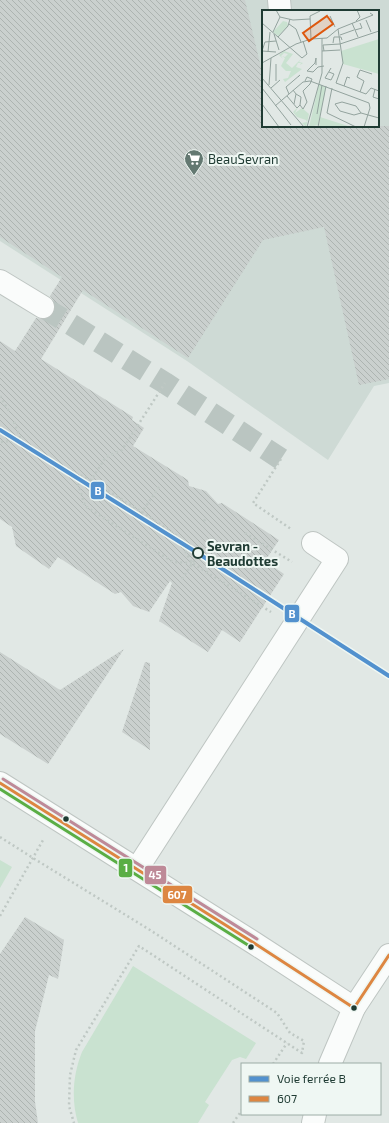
<svg xmlns="http://www.w3.org/2000/svg" width="389" height="1123" font-family="'Exo 2',sans-serif">
	<defs>
		<pattern id="building-back-hatch" width="6" height="6" patternUnits="userSpaceOnUse"><rect width="6" height="6" fill="#cad0ce"/><path d="M-1 5l2 2M0 0l6 6M5-1l2 2" fill="none" stroke="#adb4b1"/></pattern>
	</defs>
	<rect width="100%" height="100%" fill="#e1e8e5"/>
	<path fill="#cedad5" fill-rule="evenodd" d="M0,0H389V383L374,386L328,460L187,361L0,241ZM263,11H378V126H263Z"/>
	<g fill="#c9e2d0">
		<polygon points="0,860 12,867 0,888"/>
		<path d="M133,966L256,1043L246,1059L240,1057L232,1060L205,1102L209,1105L198,1123H78C71,1100 73,1074 82,1052Z"/>
	</g>
	<g fill="url(#building-back-hatch)">
		<polygon points="0,0 245,0 263,76 263,126 389,126 389,379 359,385 324,227 263,240 188,358 83,290 41,359 133,417 132,420 144,428 133,446 188,480 189,486 206,491 218,504 222,503 279,540 265,561 284,574 240,642 222,630 208,652 159,621 172,583 170,581 149,612 133,606 121,592 115,594 58,557 49,569 16,546 12,527 0,519 0,341 15,351 36,318 43,319 49,318 53,314 55,307 54,301 50,296 62,277 0,237"/>
		<polygon points="124,649 48,764 0,734 0,652 60,690"/>
		<polygon points="145,662 150,663 150,750 122,732"/>
		<polygon points="25,917 64,940 58,979 49,975 35,1031 35,1102 38,1123 0,1123 0,954"/>
	</g>
	<g fill="none" stroke-linecap="round" stroke-linejoin="round">
		<polyline stroke="#bac5c1" stroke-width="22" stroke-dasharray="22 11" stroke-linecap="butt" points="43,307 165,383 281,459"/>
		<defs>
			<g id="minor">
				<polyline points="279,0 280,11"/>
				<polyline points="0,281 43,307"/>
				<polyline points="0,783 254,943 354,1008"/>
				<polyline points="137,869 337,559 313,543"/>
				<polyline points="330,1064 354,1008 389,955"/>
				<polyline points="313,1123 315,1114"/>
			</g>
		</defs>
		<use href="#minor" stroke="#bec5c2" stroke-width="24"/>
		<g stroke="#bfc8c4" stroke-width="2.5" stroke-dasharray="2 3" stroke-linecap="butt">
			<polyline points="0,396 10,413"/>
			<polyline points="14,422 21,440 44,455"/>
			<polyline points="1,442 21,440"/>
			<polyline points="281,459 253,503 291,529"/>
			<polyline points="54,461 75,473 91,480 106,457 122,450 165,383"/>
			<polyline points="75,474 85,506 173,562 192,563"/>
			<polyline points="91,480 142,512"/>
			<polyline points="159,487 142,512 176,535 192,563 271,612"/>
			<polyline points="204,521 206,518"/>
			<polyline points="245,533 292,562"/>
			<polyline points="182,579 203,547"/>
			<polyline points="158,593 160,589"/>
			<polyline points="0,837 33,858 150,930 277,1013 290,1033 304,1041 302,1053 139,946 76,1050 70,1075 69,1106 74,1123"/>
			<polyline points="0,916 43,840"/>
			<polyline points="273,1064 287,1043"/>
			<polyline points="233,1123 242,1110"/>
		</g>
		<use href="#minor" stroke="#fafcfb" stroke-width="22"/>
		<defs>
			<g id="bus-1">
				<polyline points="0,783 254,943 354,1008"/>
				<polyline points="354,1008 389,955"/>
			</g>
			<polyline id="bus-2" points="0,789 251,947"/>
			<polyline id="bus-3" points="3,779 257,939"/>
		</defs>
		<use href="#bus-1" stroke="#eff7f3" stroke-width="6"/>
		<use href="#bus-2" stroke="#eff7f3" stroke-width="6"/>
		<use href="#bus-3" stroke="#eff7f3" stroke-width="6"/>
		<use href="#bus-1" stroke="#dd8641" stroke-width="3"/>
		<use href="#bus-2" stroke="#5aae45" stroke-width="3"/>
		<use href="#bus-3" stroke="#be8a98" stroke-width="3"/>
		<defs>
			<polyline id="rail-1" points="0,430 196,552 389,676"/>
		</defs>
		<use href="#rail-1" stroke="#eff7f3" stroke-width="7"/>
		<use href="#rail-1" stroke="#5291ce" stroke-width="4"/>
	</g>
	<defs>
		<symbol id="supermarket-pin" viewBox="-11 -11 22 30"><path d="M0 17L-7.5 6A9.5 9.5 0 1 1 7.5 6Z" fill="#637871" stroke="#eff7f3"/><path d="M-6-5.5h2.5l.6 2H6L4.5 2H-2.5L-4.4-4H-6ZM-1.5 3.2a1.3 1.3 0 1 0 .1 0ZM3 3.2a1.3 1.3 0 1 0 .1 0Z" fill="#fff"/></symbol>
	</defs>
	<g fill-rule="evenodd">
		<use href="#supermarket-pin" x="183" y="148" width="22" height="30"/>
	</g>
	<circle fill="#eff7f3" stroke="#1f3b33" stroke-width="2" cx="198" cy="553" r="5"/>
	<g fill="#1f3b33" stroke="#eff7f3" stroke-width="1.5">
		<circle cx="66" cy="819" r="3.5"/>
		<circle cx="251" cy="947" r="3.5"/>
		<circle cx="354" cy="1008" r="3.5"/>
	</g>
	<g text-anchor="middle" dominant-baseline="central" stroke-width="4" stroke-linejoin="round" paint-order="stroke">
		<g font-size="13" fill="#1f3b33" stroke="#eff7f3" text-anchor="start">
			<text x="208" y="159">BeauSevran</text>
		</g>
		<g font-size="13" font-weight="bold" fill="#1f3b33" stroke="#eff7f3" text-anchor="start">
			<text x="207" y="546">Sevran -<tspan x="207" dy="15">Beaudottes</tspan></text>
		</g>
	</g>
	<g transform="translate(262 10)">
		<rect width="117" height="117" fill="#e1e8e5"/>
		<path d="M21,11L25,12L26,16L16,26L11,22ZM22,41L31,44L24,53L30,58L39,49L37,52L41,53L38,55L39,53H36L34,57L40,59L23,72L21,69L26,68L29,61H24L19,56L23,48L20,46L23,47L26,44L22,43L19,46L21,49L17,45ZM36,97L33,103L40,98L47,104L44,117L40,113L45,112L44,110L35,107L31,102Z" fill="#c9e2d0"/>
		<path d="M57,74L64,77L56,115L47,117Z" fill="#c9e2d0"/>
		<path d="M117,29V64L81,54L79,41ZM58,107L86,116L57,117Z" fill="#c9e2d0"/>
		<path fill="none" stroke="#93a39e" stroke-width="1" d="M14,0L18,7L31,10L48,9M68,6L73,17M104,10L109,22M94,11L98,7L95,0M0,13L40,48L45,44M90,13L96,27M27,14L34,19L39,32M76,19L81,53L74,73L104,84L109,78L117,81M93,20L100,18L98,13M11,22L18,7M12,24L17,40M78,25L92,20M16,27L26,16L28,9M49,29L48,6L58,1M41,31L45,44M71,33L72,27H79L80,30M0,41L3,32L14,31M0,41L14,42M60,41L78,40M62,41L61,35L78,34L117,21M6,42L8,22M0,53L34,34L49,29L65,28L76,19L111,5L108,3M53,53L45,61L51,62L56,57L62,56M53,53L54,48V55M67,62L72,64L69,70L63,68L69,58M0,68L42,117M14,71V54M7,75L9,48M82,76L85,67L88,68M0,78L29,115M9,78L18,70M70,78L65,103L94,117M113,79L111,87L117,89M31,80L34,84L32,94M98,82L102,71L95,67L98,60L110,64M27,84L24,77L38,65L36,67M34,84L39,87L38,95L41,99L45,92L41,81L48,74L50,69L45,67L43,71M25,86L35,98L38,95M0,94L17,117M73,94L78,101L92,105L99,103M73,94L80,92L94,96L99,103M13,96L41,72L48,71L107,93L108,98L102,117M99,103L117,108M55,104L60,75M8,117H38M45,117L60,63V28M56,117L64,76"/>
		<path fill="#de580e" fill-opacity="0.15" stroke="#de580e" stroke-width="2" d="M65,6L71,14L47,31L41,23Z"/>
		<rect width="117" height="117" fill="none" stroke="#1f3b33" stroke-width="2"/>
	</g>
	<g stroke="#eff7f3" stroke-width="1.5">
		<rect x="90" y="481" width="15" height="19" rx="4" fill="#5291ce"/>
		<rect x="284" y="604" width="16" height="19" rx="4" fill="#5291ce"/>
		<rect x="118" y="858" width="15" height="20" rx="4" fill="#5aae45"/>
		<rect x="144" y="865" width="23" height="20" rx="4" fill="#be8a98"/>
		<rect x="162" y="885" width="31" height="19" rx="4" fill="#dd8641"/>
	</g>
	<g font-size="11" text-anchor="middle" font-weight="bold" fill="#fff">
		<text x="98" y="495">B</text>
		<text x="292" y="618">B</text>
		<text x="126" y="872">1</text>
		<text x="155" y="879">45</text>
		<text x="177" y="899">607</text>
	</g>
	<rect x="241" y="1063" width="140" height="52" fill="#eff7f3" stroke="#9caca6"/>
	<rect x="249" y="1076" width="20" height="6" fill="#5291ce" stroke="#9caca6"/>
	<text x="277" y="1083" font-size="12" fill="#1f3b33">Voie ferrée B</text>
	<rect x="249" y="1096" width="20" height="6" fill="#dd8641" stroke="#9caca6"/>
	<text x="277" y="1103" font-size="12" fill="#1f3b33">607</text>
</svg>
